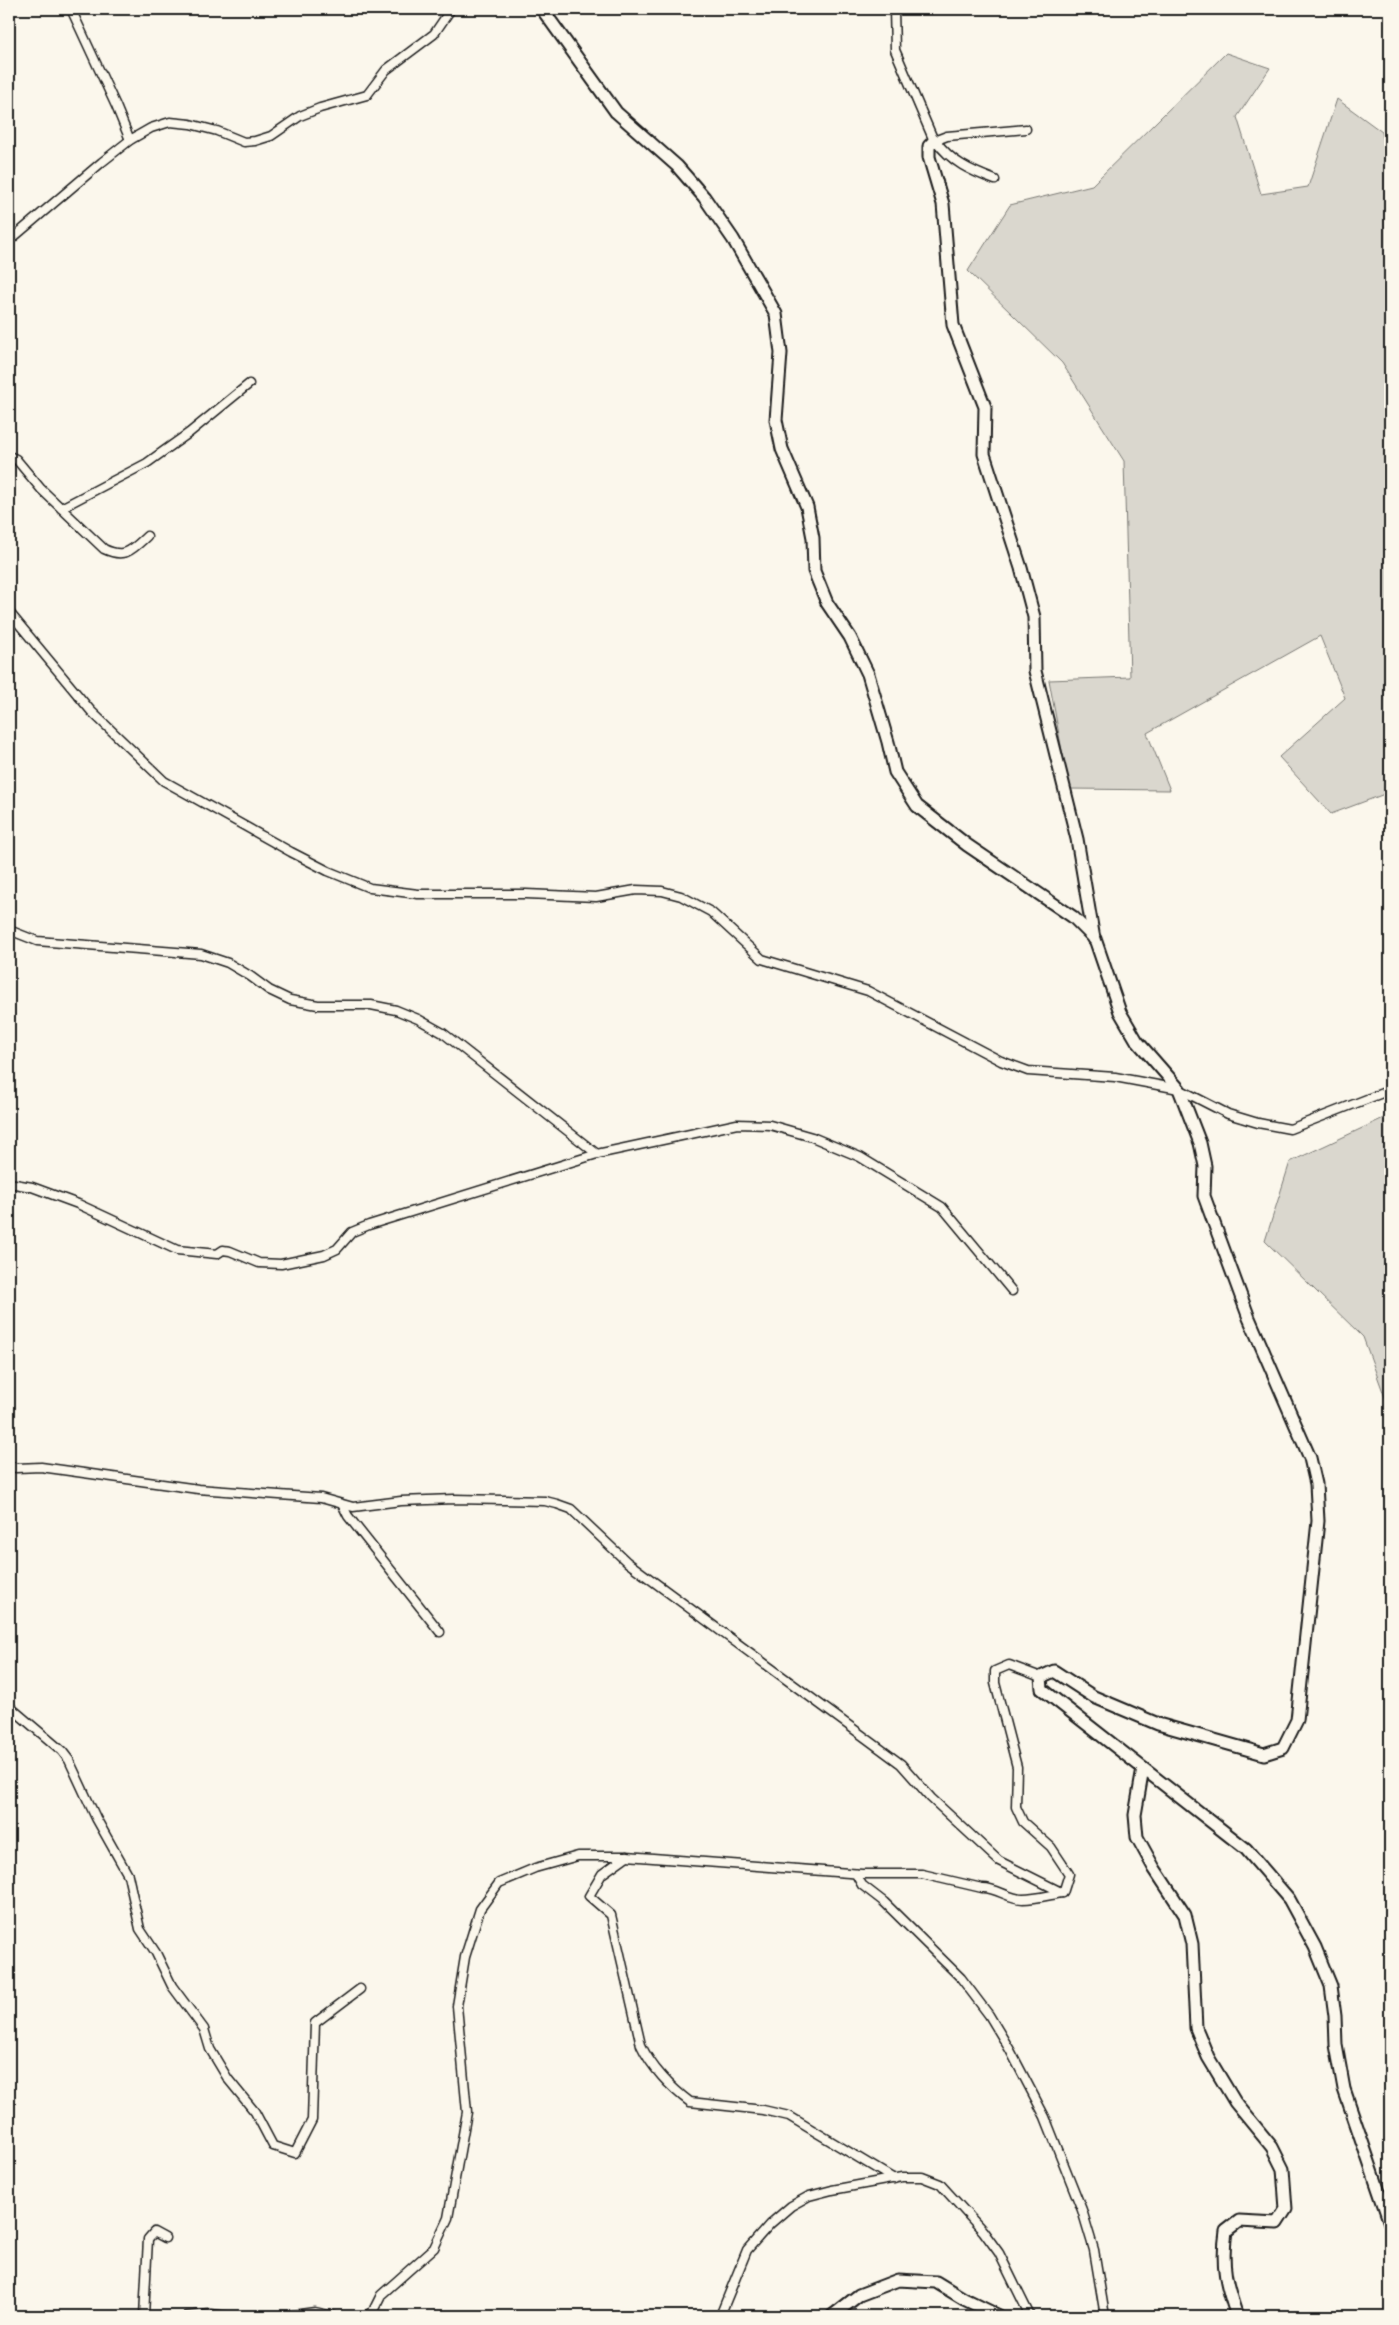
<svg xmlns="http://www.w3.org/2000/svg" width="1399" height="2325" font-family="Caveat,sans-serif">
	<rect width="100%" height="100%" fill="#fbf7ec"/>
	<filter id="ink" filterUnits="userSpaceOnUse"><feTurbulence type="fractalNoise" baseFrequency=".02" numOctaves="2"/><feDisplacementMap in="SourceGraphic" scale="10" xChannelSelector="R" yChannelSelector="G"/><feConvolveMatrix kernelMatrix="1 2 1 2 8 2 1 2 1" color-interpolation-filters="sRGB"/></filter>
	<g filter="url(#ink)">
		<g fill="#dad7ce" stroke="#7b7a75">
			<polygon points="1226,53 1270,68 1237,117 1261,194 1308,187 1337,99 1382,132 1390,171 1390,792 1331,814 1279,757 1345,698 1320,636 1147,733 1170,790 1069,789 1049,680 1130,677 1124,461 1062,363 968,271 1010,205 1092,185"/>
			<polygon points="1390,1115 1390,1411 1363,1337 1265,1241 1290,1162"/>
		</g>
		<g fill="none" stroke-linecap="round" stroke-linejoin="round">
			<defs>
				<g id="street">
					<polyline points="71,9 116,106 130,140"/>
					<polyline points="894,9 895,50 934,141 947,136 1026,129"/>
					<path d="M936,141C951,162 971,171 995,180"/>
					<polyline points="9,241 102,162 130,140 151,128 170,122 190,124 217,131 244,142 255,141 271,136 300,116 320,108 367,95 386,70 434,34 451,9"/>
					<path d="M9,456L16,459L41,489L104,549C125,559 132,550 147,536"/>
					<polyline points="61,508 147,463 189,433 249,384"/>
					<polyline points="9,612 91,711 164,781 291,852 328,871 370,888 418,894 526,894 596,897 636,890 662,891 681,896 711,912 762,959 868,991 1001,1061 1028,1071 1115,1077 1179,1089 1228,1114 1258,1123 1290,1129 1390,1090"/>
					<polyline points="9,930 37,941 201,954 228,963 250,976 269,990 290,1000 318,1005 371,1005 396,1010 418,1019 443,1033 597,1154"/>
					<polyline points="9,1183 32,1187 78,1204 177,1250 217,1254 223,1250 230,1251 259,1263 281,1264 324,1255 337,1249 352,1232 369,1225 597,1154 737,1124 770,1125 812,1137 860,1157 942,1207 1012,1291"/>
					<polyline points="9,1465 16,1468 41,1467 198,1489 321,1498 353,1507 401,1501 454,1499 545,1501 557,1504 571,1509 627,1562 901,1764 931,1798 999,1861 1063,1893 1069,1874 1051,1847 1023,1822 1016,1807 1017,1767 995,1683 995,1671 1009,1665 1041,1677"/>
					<polyline points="343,1506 348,1516 440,1632"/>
					<polyline points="9,1706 62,1751 69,1760 96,1818 128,1875 140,1929 156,1953 172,1986 204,2029 210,2049 228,2079 255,2112 273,2146 295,2153 312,2120 315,2023 360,1989"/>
					<path d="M627,1856L602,1874L589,1896L611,1915L641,2045C651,2067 671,2088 690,2102L763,2110L789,2116L894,2179"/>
					<polyline points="856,1874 862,1885 884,1902 961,1978 989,2015 1010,2050 1045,2117 1082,2210 1094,2250 1105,2316"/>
					<polyline points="144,2316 148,2239 154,2232 165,2238"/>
					<polyline points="187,2316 211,2314 226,2316"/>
					<polyline points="286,2316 315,2312 333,2316"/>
					<path d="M366,2316L373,2311L381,2295L434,2248L448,2218L467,2112L457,2006L465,1957L480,1909L499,1883L535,1868L578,1856H627L862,1874H922L982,1888C996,1887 1008,1899 1023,1899C1035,1899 1050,1895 1062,1893"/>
					<polyline points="720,2316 747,2250 770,2224 791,2206 809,2196 832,2190 902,2177 922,2177 940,2184 983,2231 999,2253 1030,2316"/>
				</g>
				<g id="secondary">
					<polyline points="542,9 616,112 677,166 704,197 733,239 776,314 781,353 776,420 782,449 807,507 813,538 814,571 827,603 850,637 868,674 888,742 895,772 917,806 967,845 1073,917 1095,939 1120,1012 1137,1041 1179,1089 1200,1143 1205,1166 1204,1196 1249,1318 1310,1458 1316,1484 1318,1521 1297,1720 1283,1748 1264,1754 1158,1724 1094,1697 1054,1671 1041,1677 1042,1689 1246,1849 1289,1899 1315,1947 1331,1986 1335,2016 1336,2045 1344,2089 1390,2223"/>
					<polyline points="934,141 929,146 929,157 943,204 953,325 985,407 984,454 1021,568 1034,617 1035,671 1077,839 1094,939"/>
					<path d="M1143,1769L1135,1815L1137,1837L1154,1868L1185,1915L1192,1944L1196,2028L1208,2057L1235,2102L1272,2147L1283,2169L1286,2209L1277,2223L1239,2221L1226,2231C1221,2265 1226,2285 1237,2316"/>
					<polyline points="832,2316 859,2295 898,2280 936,2282 964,2299 999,2316"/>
				</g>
			</defs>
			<use href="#street" stroke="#1c1c1c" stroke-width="11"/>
			<use href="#secondary" stroke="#1c1c1c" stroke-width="15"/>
			<use href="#street" stroke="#fbf7ec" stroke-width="8"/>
			<use href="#secondary" stroke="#fbf7ec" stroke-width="11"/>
		</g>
	</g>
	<rect width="1399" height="2325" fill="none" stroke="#fbf7ec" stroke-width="30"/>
	<rect x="15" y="15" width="1369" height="2295" fill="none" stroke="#1c1c1c" stroke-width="2" filter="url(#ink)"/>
</svg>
